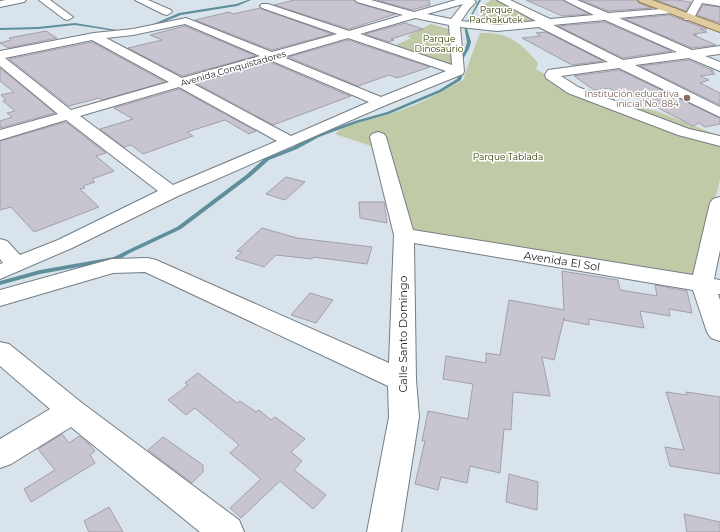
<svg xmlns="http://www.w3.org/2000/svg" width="720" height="532" font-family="Montserrat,sans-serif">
	<rect width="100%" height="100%" fill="#d8e3eb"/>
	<g fill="#c0caa6">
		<polygon points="491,0 503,0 544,22 486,29 480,8"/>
		<polygon points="431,24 455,31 453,65 394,46 411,38 407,36"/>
		<path d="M480,33C509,32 520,42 538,63L536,69L567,88L656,111L720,136V180L694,277L413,230L377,148L335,134C350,121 376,119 396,112C418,105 442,92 463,80C468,64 474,49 480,33Z"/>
	</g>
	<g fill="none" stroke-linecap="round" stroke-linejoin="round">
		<g fill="#5e909c" fill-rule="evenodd">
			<polygon points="248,0 251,0 237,6 181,15 151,27 149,26 179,13 236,4"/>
			<polygon points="479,0 481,0 468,23 466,24"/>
			<polygon points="75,23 123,31 122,32 75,25 38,29 0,30 0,28 38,27"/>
			<polygon points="465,24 466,25 471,42 469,49 463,59 464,70 461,80 441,92 389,114 357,123 319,137 297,149 269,160 250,177 181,229 130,253 118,260 40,274 0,285 0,281 40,270 114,257 126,251 177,227 246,175 265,158 293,147 315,135 355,121 387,112 439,90 457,79 460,70 459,59 465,49 467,42 464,25"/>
		</g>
	</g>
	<g fill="#c9c5d0" stroke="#a39faa">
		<polygon points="294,0 354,0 357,3 396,14 349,29 274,5"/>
		<polygon points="377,0 429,0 430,5 412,10"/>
		<polygon points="526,0 563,0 589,14 562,16"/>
		<polygon points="581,0 636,0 639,3 652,8 608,11"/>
		<polygon points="656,0 676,0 691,2 686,11"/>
		<polygon points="703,5 720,7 720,23 697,15"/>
		<polygon points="260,8 262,9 332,34 272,50 195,20 229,12 233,14"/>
		<polygon points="669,15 707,29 700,29 707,32 694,34 697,35 693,35 716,45 692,48 625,19"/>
		<polygon points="605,22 672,51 623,58 558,26"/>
		<polygon points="405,23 423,29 391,39 394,40 389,42 365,34"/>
		<polygon points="185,26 256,56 182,76 128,48 162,40 150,35"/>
		<polygon points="46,31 57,38 8,48 0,43 11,40 9,38"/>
		<polygon points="546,32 603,61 572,65 522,38 541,36 536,33"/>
		<polygon points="348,40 430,67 397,78 389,75 358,86 288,57"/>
		<polygon points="92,42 165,82 102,100 99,98 69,106 9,59"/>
		<polygon points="689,60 714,71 710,71 715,74 700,76 709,80 700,83 720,93 720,105 640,66"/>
		<polygon points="270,62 345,94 351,96 273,125 196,83"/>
		<polygon points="0,68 55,113 0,128 0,121 12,117 7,113 15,111 3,101 6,100 1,95 14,92 0,81"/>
		<polygon points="619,70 720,118 720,124 705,127 699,123 693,126 635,96 625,97 609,88 594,90 574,76"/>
		<polygon points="179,89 256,131 249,134 225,120 187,132 193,136 143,154 131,145 124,147 100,129 133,119 114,108"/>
		<polygon points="66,122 106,153 96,156 114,171 92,179 95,182 83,186 85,188 80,189 99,207 34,232 11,207 0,210 0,141"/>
		<polygon points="286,177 305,182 285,200 266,194"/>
		<polygon points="359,202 384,202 387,223 360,218"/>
		<polygon points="262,228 297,238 372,247 367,264 313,257 312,259 276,255 264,267 235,258 242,252 237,251"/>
		<polygon points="562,271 618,280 620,290 657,296 655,285 687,291 692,313 669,309 670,316 640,311 644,328 589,319 589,325 564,320 564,318 554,360 542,357 550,396 513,392 511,430 504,429 500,473 470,466 467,483 441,477 438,490 415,484 425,441 422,441 428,411 468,419 473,384 443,379 446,356 486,363 486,353 500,355 509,300 564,310"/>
		<polygon points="310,293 333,300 316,323 291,315"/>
		<polygon points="198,373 237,403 240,401 256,412 259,410 271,420 275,417 305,439 291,452 302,461 294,470 326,495 313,509 280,481 241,518 230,508 261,479 230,453 239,445 195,408 186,415 168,400 188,385 185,383"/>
		<polygon points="666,392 687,395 686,392 720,397 720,474 670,466 665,447 684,450"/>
		<polygon points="62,434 69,443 79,436 88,443 95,451 90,455 95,463 31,502 24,489 55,470 38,449"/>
		<polygon points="163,437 203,465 203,472 192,483 148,450"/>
		<polygon points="509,474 538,482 537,510 506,502"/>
		<polygon points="109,507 123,532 89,532 84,521"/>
		<polygon points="684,514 720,522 720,532 687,532"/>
	</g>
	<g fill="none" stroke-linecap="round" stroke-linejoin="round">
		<defs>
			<g id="minor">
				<polygon points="6,0 26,0 24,2 0,7 0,1"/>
				<polygon points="39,0 50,0 73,17 68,20 64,19"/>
				<polygon points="135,0 148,0 171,10 172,12 167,15 163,14"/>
				<path d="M355,0H371L414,12L456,0H474L476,2L469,9L461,21L497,25L536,21L497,0H510L550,19L594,15L564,0H577L608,13L675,8L676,10L671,13L619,18L692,50L720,46V54L705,56L720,62V71L689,58L635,65L720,107V117L619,68L561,76L578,87L689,129L720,136V146L678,135L568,93L546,78L545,75L548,70L608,62L539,27L497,31L460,27L464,71L463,74L386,105L178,196L72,248L0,279V264L3,263L0,259V239L7,241L20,255L58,240L158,191L66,120L0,140V130L58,114L0,66V51L94,33L133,29L186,18L272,52L337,34L262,8L260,6L262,4H268L349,31L403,15L357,2ZM463,4L451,19L427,14ZM415,18L449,25L452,65L360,34ZM605,20L677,52L623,60L553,25ZM185,24L260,56L182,78L106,38L133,35ZM348,38L446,71L381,97L283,57ZM92,40L169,82L71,110L5,58ZM270,60L369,102L291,136L192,83ZM179,87L277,141L173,185L80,116Z"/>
				<polygon points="694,0 720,0 720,6 702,3 693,20 685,20 684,18"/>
				<polygon points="378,132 384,134 386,137 413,230 693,275 710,203 713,199 720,197 720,250 714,279 720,280 720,294 718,294 720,300 720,341 711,338 707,332 693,290 414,243 416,380 419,417 401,532 367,532 389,417 388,386 145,272 113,273 0,306 0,290 112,259 148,258 156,260 389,363 394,235 370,137 372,134"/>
				<polygon points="0,342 9,344 82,403 239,520 244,532 200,532 71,427 11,464 0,468 0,439 50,409 0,366"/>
			</g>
			<polygon id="major" points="638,0 652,0 720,25 720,32 640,2"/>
		</defs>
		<use href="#minor" stroke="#757e85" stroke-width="2"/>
		<use href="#major" stroke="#8f784b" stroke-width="2"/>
		<use href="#minor" fill="#fff" fill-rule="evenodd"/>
		<use href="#major" fill="#e1cba0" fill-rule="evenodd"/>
	</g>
	<circle fill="#8d6e63" stroke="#fff" stroke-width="1.5" cx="687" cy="98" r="4"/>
	<g text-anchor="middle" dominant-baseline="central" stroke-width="3" stroke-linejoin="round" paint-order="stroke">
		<g font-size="9" fill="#333e00" stroke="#fff">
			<text x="496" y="9">Parque<tspan x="496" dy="10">Pachakutek</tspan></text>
			<text x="439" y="38">Parque<tspan x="439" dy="10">Dinosaurio</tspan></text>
			<text x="508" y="156">Parque Tablada</text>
		</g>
		<g font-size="9" fill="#1c2022" stroke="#fff">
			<text transform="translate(233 68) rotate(-16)">Avenida Conquistadores</text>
		</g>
		<g font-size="9" fill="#785e54" stroke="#fff" text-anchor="end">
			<text x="679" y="93">Institución educativa<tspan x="679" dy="10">inicial No. 884</tspan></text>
		</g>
		<g font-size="11" fill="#1c2022" stroke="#fff">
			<text transform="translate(562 261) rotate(9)">Avenida El Sol</text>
			<text transform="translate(403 334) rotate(-90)">Calle Santo Domingo</text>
		</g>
	</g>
</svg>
